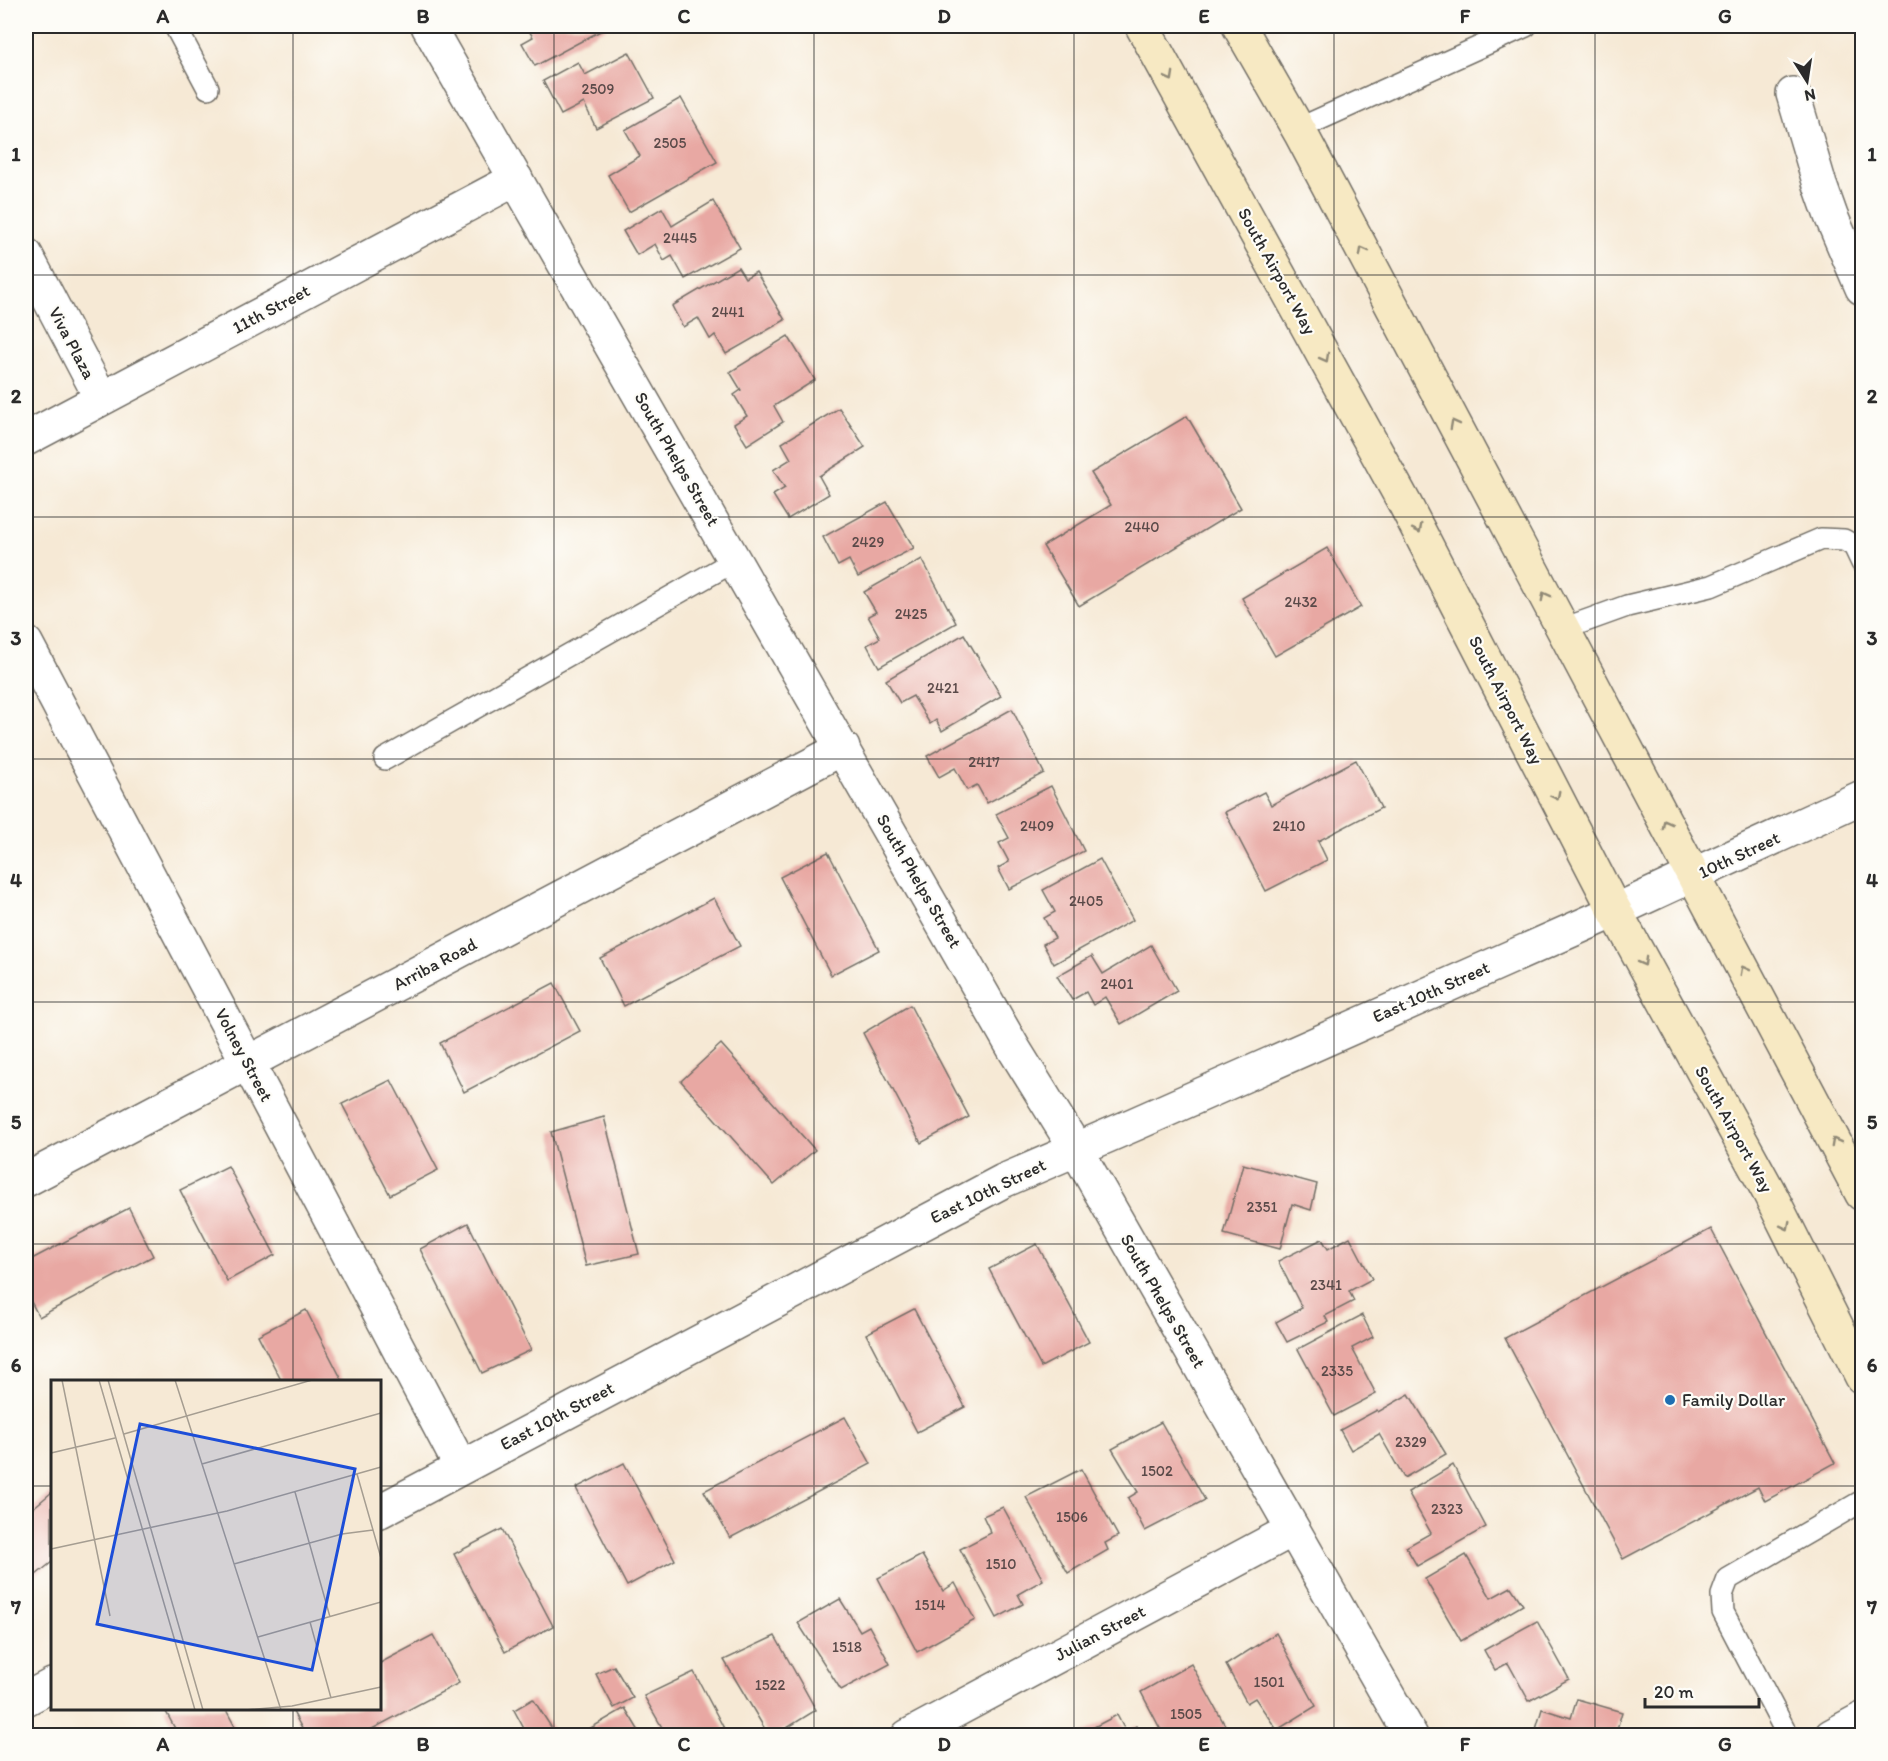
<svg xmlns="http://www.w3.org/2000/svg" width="1888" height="1761" font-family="Itim,sans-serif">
	<rect width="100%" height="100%" fill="#fdfcf7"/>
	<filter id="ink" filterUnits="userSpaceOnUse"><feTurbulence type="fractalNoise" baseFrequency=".0167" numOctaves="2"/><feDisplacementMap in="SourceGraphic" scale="12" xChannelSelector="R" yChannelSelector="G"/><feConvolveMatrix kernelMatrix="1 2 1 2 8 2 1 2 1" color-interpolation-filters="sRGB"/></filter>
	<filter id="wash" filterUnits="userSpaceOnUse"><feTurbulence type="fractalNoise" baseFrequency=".008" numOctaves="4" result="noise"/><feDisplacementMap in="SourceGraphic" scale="24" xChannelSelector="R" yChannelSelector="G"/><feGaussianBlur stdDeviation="1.35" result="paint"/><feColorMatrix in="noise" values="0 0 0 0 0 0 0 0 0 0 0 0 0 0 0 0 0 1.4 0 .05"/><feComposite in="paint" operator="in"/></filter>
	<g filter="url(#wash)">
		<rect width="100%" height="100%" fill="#f6e9d5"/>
		<g id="blocks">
			<g fill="#e8a8a3">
				<polygon points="526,26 604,26 606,28 535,66 522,43 533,37"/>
				<polygon points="629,52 654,98 596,128 584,103 561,115 543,81 578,62 585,75"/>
				<polygon points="681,98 717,162 629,212 608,175 640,156 625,130"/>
				<polygon points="713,201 740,248 685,279 672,256 664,261 655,244 637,255 623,231 662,208 672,226"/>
				<polygon points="738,267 745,278 756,272 785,320 726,354 715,335 710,339 698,318 683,327 672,306"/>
				<polygon points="788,336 815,380 774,406 783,422 747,445 734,424 747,416 734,395 741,390 730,372"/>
				<polygon points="839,408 865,447 819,476 829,494 788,519 773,495 785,488 773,470 791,459 782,443"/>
				<polygon points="1187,416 1241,508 1079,606 1043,546 1111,505 1091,473"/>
				<polygon points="887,502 914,548 858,577 849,560 838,566 823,537"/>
				<polygon points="1327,548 1361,607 1275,656 1242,598"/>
				<polygon points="922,559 956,623 879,667 867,645 880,638 868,616 876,612 864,592"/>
				<polygon points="964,634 1001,696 942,731 936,720 930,724 913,696 900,703 886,680"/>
				<polygon points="1012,709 1044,773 987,803 977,785 967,790 955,768 939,777 927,756"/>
				<polygon points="1356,760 1381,808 1318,841 1327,860 1266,891 1225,812 1264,792 1271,805"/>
				<polygon points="1051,786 1084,851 1009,889 998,868 1009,862 999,843 1009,838 996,814"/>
				<polygon points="828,852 879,950 831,975 780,877"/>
				<polygon points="1100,859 1133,920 1054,964 1043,944 1055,938 1044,918 1055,912 1043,890"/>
				<polygon points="714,898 740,946 624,1006 600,958"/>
				<polygon points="1151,945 1177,991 1121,1024 1105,997 1093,1005 1086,992 1072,1000 1057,976 1092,956 1103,974"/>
				<polygon points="554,983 580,1031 464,1092 440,1043"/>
				<polygon points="910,1005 969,1117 921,1143 863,1033"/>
				<polygon points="721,1044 815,1150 774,1185 681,1081"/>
				<polygon points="391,1080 438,1170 390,1195 342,1104"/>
				<polygon points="604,1117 639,1254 586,1266 551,1132"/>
				<polygon points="1243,1164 1317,1184 1311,1210 1292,1204 1280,1249 1224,1234"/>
				<polygon points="228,1166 275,1255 227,1281 180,1190"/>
				<polygon points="129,1208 153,1256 39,1317 26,1292 26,1262"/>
				<polygon points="468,1223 531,1350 482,1373 420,1249"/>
				<polygon points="1711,1229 1835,1463 1765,1501 1758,1487 1623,1559 1505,1338"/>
				<polygon points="1350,1237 1372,1279 1349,1291 1354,1301 1325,1316 1328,1322 1287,1342 1276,1322 1302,1308 1278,1261 1322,1239 1328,1249"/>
				<polygon points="1037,1244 1089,1342 1041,1367 989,1269"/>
				<polygon points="914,1309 965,1407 917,1432 866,1334"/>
				<polygon points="306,1310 343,1382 282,1382 258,1335"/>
				<polygon points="1362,1315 1373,1337 1352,1348 1376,1394 1334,1416 1298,1349"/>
				<polygon points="1409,1394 1446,1454 1404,1478 1379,1434 1351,1450 1340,1430 1377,1410 1378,1412"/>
				<polygon points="845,1417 871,1464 730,1538 704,1491"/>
				<polygon points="1161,1422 1205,1500 1145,1531 1128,1498 1138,1492 1112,1449"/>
				<polygon points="624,1463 675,1560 627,1586 576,1488"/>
				<polygon points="1453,1465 1486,1527 1417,1566 1406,1547 1431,1533 1408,1492"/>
				<polygon points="1081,1469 1118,1536 1105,1543 1108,1550 1068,1573 1026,1497"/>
				<polygon points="52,1492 52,1562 26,1583 26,1514"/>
				<polygon points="1003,1507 1043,1580 1018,1594 1023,1604 997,1618 960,1549 991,1533 983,1516"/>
				<polygon points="502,1529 553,1626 505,1652 454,1554"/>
				<polygon points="922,1555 943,1591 955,1583 975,1620 917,1652 878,1578"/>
				<polygon points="1466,1555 1491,1598 1511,1587 1523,1605 1461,1641 1425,1579"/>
				<polygon points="840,1599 860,1631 869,1626 890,1664 841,1690 798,1623"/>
				<polygon points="1537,1621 1569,1679 1529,1701 1508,1663 1495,1670 1484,1650"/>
				<polygon points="1276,1633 1316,1706 1277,1730 1255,1698 1247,1703 1226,1665"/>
				<polygon points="433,1635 459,1683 359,1736 306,1736 292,1710 380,1708 380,1663"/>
				<polygon points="775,1636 816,1710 774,1736 769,1736 724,1660"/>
				<polygon points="1191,1664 1231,1736 1164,1736 1141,1692"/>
				<polygon points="614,1666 633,1698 614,1708 596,1674"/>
				<polygon points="694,1672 728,1736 667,1736 644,1696"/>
				<polygon points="533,1699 555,1733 551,1736 528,1736 514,1710"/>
				<polygon points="1577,1699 1622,1712 1615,1736 1534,1736 1542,1709 1571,1718"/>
				<polygon points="164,1708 225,1708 240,1736 179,1736"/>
				<polygon points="625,1708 642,1736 577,1736"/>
				<polygon points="1117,1715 1126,1732 1136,1726 1142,1736 1077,1736"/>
			</g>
		</g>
	</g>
	<g filter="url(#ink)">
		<use href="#blocks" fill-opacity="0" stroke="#726e66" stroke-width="1.5"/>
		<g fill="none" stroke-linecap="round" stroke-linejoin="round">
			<defs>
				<g id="service">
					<polyline points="175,26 208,88"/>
					<polyline points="1298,129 1526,26"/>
					<polyline points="1563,629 1627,606 1711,586 1821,539 1844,540 1854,546 1862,563"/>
					<polyline points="385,759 736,560"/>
					<polyline points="1788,1736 1723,1612 1722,1595 1728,1579 1862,1501"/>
				</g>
				<g id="minor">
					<polyline points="428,26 1014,1049 1076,1149 1411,1736"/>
					<polyline points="1793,94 1820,185 1831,216 1862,288"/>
					<polyline points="26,255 101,398"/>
					<polyline points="26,439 516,179"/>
					<polyline points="26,643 461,1467"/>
					<polyline points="26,1180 843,748"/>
					<polyline points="380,1511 1003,1181 1135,1124 1615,911 1862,797"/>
					<polyline points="26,1699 52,1685"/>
					<polyline points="908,1736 1292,1530"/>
					<polyline points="1831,1736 1862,1719"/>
				</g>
				<g id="secondary">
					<polyline points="1142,26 1405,504 1615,911 1769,1192 1862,1377"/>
					<polyline points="1239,26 1301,134 1862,1194"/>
				</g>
			</defs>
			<use href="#service" stroke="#726e66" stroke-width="24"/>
			<use href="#minor" stroke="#726e66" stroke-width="36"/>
			<use href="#secondary" stroke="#726e66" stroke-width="36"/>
			<use href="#service" stroke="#fff" stroke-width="21"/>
			<use href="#minor" stroke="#fff" stroke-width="33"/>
			<use href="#secondary" stroke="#f7e9c3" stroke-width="33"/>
		</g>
		<defs><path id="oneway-chevron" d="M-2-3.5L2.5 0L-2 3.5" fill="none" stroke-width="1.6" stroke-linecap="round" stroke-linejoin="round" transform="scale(1.5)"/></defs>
		<g stroke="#918a77">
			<use href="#oneway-chevron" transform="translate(1170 77) rotate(61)"/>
			<use href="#oneway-chevron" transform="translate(1363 251) rotate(-118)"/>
			<use href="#oneway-chevron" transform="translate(1325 358) rotate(61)"/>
			<use href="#oneway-chevron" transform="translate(1454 424) rotate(-118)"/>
			<use href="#oneway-chevron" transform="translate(1418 529) rotate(63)"/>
			<use href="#oneway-chevron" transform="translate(1545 596) rotate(-118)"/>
			<use href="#oneway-chevron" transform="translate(1556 796) rotate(63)"/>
			<use href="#oneway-chevron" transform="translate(1666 824) rotate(-118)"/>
			<use href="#oneway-chevron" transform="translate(1643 962) rotate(61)"/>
			<use href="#oneway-chevron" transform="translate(1744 970) rotate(-118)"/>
			<use href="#oneway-chevron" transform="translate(1835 1142) rotate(-118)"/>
			<use href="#oneway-chevron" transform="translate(1786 1226) rotate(63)"/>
		</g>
	</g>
	<path fill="none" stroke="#2b2b2b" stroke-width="1.5" stroke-opacity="0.55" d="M293,26V1382M554,26V1736M814,26V1736M1074,26V1736M1334,26V1736M1595,26V1736M26,275H1862M26,517H1862M26,759H1862M26,1002H1862M26,1244H1862M26,1486H52M380,1486H1862M293,1708V1736"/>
	<circle fill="#1f6fb2" stroke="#fdfcf7" stroke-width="2" cx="1670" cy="1400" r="6"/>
	<g text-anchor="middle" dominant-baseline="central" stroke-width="4.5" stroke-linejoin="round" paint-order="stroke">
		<g font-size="15" fill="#5a4a49">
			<text x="598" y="89">2509</text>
			<text x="670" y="143">2505</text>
			<text x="680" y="238">2445</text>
			<text x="728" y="312">2441</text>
			<text x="1142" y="527">2440</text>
			<text x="868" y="542">2429</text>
			<text x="1301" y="602">2432</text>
			<text x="911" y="614">2425</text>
			<text x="943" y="688">2421</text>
			<text x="984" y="762">2417</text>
			<text x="1037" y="826">2409</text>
			<text x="1289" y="826">2410</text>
			<text x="1086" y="901">2405</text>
			<text x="1117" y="984">2401</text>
			<text x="1262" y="1207">2351</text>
			<text x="1326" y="1285">2341</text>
			<text x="1337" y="1371">2335</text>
			<text x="1411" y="1442">2329</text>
			<text x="1157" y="1471">1502</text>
			<text x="1447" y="1509">2323</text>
			<text x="1072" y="1517">1506</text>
			<text x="1001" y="1564">1510</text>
			<text x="930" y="1605">1514</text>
			<text x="847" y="1647">1518</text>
			<text x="1269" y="1682">1501</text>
			<text x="770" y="1685">1522</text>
			<text x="1186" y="1714">1505</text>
		</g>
		<g font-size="18" fill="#2b2b2b" stroke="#fdfcf7">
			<text transform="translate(1277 271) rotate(61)">South Airport Way</text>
			<text transform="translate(271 309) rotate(-28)">11th Street</text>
			<text transform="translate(72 343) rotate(62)">Viva Plaza</text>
			<text transform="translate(677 459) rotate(60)">South Phelps Street</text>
			<text transform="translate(1506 700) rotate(63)">South Airport Way</text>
			<text transform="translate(1739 855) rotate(-25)">10th Street</text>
			<text transform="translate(919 881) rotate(60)">South Phelps Street</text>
			<text transform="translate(435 964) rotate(-28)">Arriba Road</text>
			<text transform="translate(1431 992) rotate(-24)">East 10th Street</text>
			<text transform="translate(244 1055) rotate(62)">Volney Street</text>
			<text transform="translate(1734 1129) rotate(61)">South Airport Way</text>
			<text transform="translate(988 1191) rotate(-26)">East 10th Street</text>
			<text transform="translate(1163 1301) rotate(60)">South Phelps Street</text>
			<text transform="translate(557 1416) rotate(-28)">East 10th Street</text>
			<text transform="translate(1100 1633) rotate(-28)">Julian Street</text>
		</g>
		<g font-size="18" fill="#2b2b2b" stroke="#fdfcf7" text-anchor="start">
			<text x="1682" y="1400">Family Dollar</text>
		</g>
	</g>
	<g transform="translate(51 1380)">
		<rect width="330" height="330" fill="#f6e9d5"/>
		<path fill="none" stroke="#a59d91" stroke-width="1.5" d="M11,0L59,236M48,0L144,330M57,0L152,330M124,0L230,330M73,54L261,0M0,73L64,58M151,84L330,33M306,94L330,178M244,112L279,237M0,169L176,131L330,87M183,184L291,154L322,150M259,242L280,318M207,257L330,222M194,330L241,326L330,307"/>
		<path fill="#1d4ed8" fill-opacity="0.15" stroke="#1d4ed8" stroke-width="3" d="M89,44L304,89L261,290L46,244Z"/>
		<rect width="330" height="330" fill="none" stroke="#2b2b2b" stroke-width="3"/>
	</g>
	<rect width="1888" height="1761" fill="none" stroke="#fdfcf7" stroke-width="66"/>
	<g transform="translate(1807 81) rotate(168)" stroke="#fdfcf7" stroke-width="4.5" paint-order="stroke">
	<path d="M0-4.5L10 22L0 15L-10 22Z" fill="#2b2b2b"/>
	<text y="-9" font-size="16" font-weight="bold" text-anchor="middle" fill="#2b2b2b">N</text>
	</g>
	<path d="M1645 1698v9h114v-9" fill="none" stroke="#2b2b2b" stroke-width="3"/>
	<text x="1654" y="1698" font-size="18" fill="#2b2b2b" stroke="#fdfcf7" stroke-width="4.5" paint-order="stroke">20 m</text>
	<rect x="33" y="33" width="1822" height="1695" fill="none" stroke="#2b2b2b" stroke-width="2"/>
	<g font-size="20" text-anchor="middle" font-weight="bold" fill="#2b2b2b">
		<text x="163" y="23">A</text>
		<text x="423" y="23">B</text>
		<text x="684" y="23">C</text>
		<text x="944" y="23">D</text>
		<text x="1204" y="23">E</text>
		<text x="1465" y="23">F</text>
		<text x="1725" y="23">G</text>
		<text x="16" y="161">1</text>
		<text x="1872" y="161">1</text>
		<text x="16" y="403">2</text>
		<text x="1872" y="403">2</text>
		<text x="16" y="645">3</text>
		<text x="1872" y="645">3</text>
		<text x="16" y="887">4</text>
		<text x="1872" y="887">4</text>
		<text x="16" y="1129">5</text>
		<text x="1872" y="1129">5</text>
		<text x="16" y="1372">6</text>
		<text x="1872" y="1372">6</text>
		<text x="16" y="1614">7</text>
		<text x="1872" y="1614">7</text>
		<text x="163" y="1751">A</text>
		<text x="423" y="1751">B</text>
		<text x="684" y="1751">C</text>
		<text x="944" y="1751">D</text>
		<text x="1204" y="1751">E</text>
		<text x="1465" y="1751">F</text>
		<text x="1725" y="1751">G</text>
	</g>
</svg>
